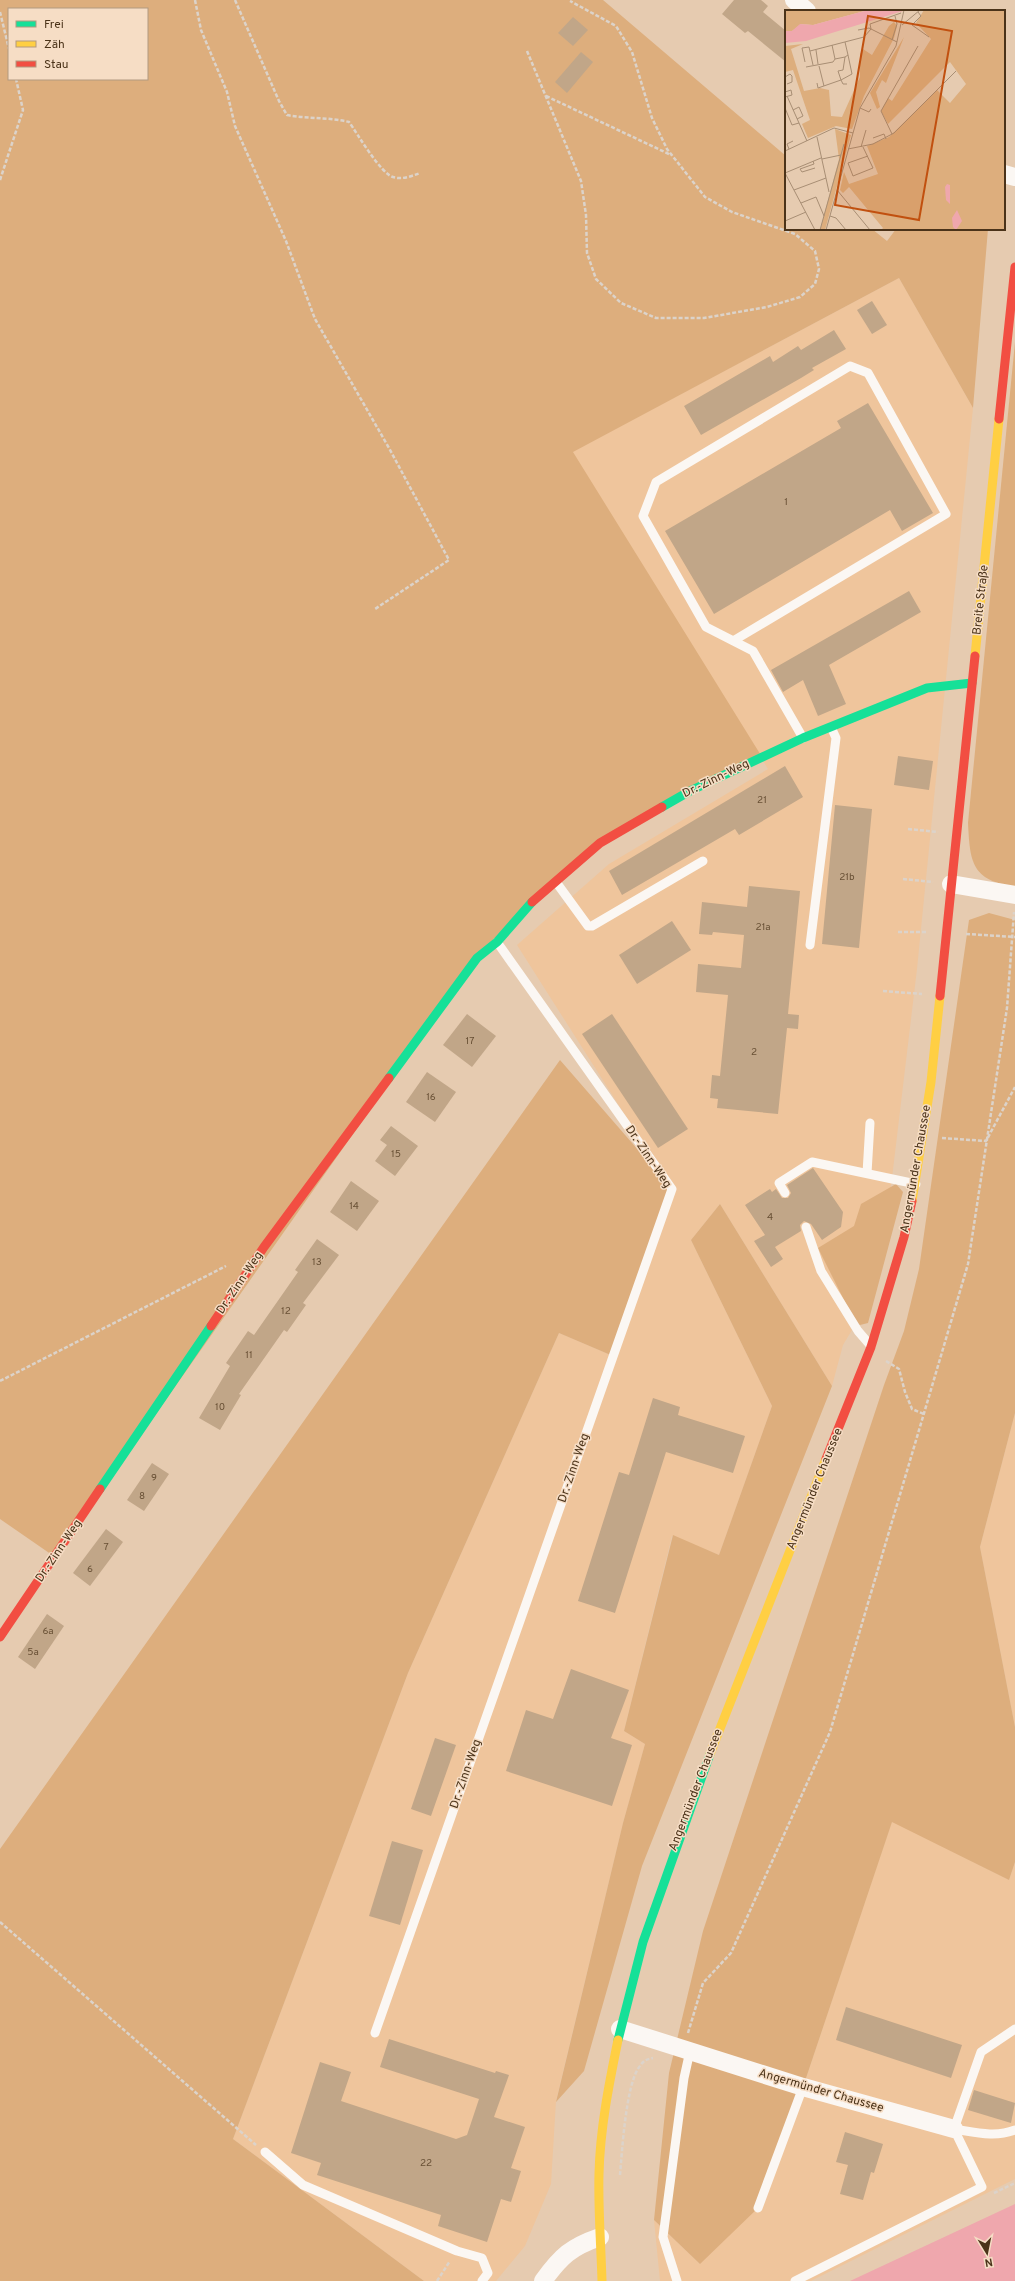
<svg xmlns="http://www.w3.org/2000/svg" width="1015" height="2281" font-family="Overpass,sans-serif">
	<rect width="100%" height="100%" fill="#e6cbb0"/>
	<g fill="#efc59c">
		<polygon points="899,278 973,408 917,969 889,1203 864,1310 843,1345 832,1386 720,1204 691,1240 772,1406 719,1555 672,1536 624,1731 645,1744 623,1823 556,2101 551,2184 525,2246 496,2281 424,2281 233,2139 408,1673 559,1333 613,1356 672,1189 517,945 609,864 768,769 572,452"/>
		<polygon points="1015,1413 1015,1727 980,1547"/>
		<polygon points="892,1821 1009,1880 1015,1862 1015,2179 811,2281 660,2281 654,2220 700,2264 803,2087"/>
	</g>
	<g fill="#ddae7d" fill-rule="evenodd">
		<path d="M0,0H603L786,156V229H872L887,241L896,229H988L973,408L899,278L573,452L762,757L600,843L477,958L55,1557L0,1519ZM9,9H147V79H9Z"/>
		<path d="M1015,342V887C971,880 970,862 968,823Z"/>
		<polygon points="989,913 1015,920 1015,1413 980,1547 1015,1727 1015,1862 1009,1880 892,1822 803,2087 758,2208 700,2264 654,2220 669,2073 703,1931 884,1385 904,1331 919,1269 969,920"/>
		<polygon points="560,1060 672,1189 613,1356 559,1333 408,1673 233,2139 424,2281 0,2281 0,1849"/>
		<polygon points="896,1184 903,1192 868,1323 860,1325 855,1322 818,1248 854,1226 861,1204"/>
		<polygon points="720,1204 832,1386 642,1866 584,2071 556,2102 623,1823 645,1744 624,1731 673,1535 719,1555 772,1406 691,1240"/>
	</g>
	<polygon fill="#efa7ad" points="1015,2204 1015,2281 850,2281"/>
	<g fill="#c1a688">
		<polygon points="734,0 761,0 768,6 763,12 786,31 786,62 748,31 745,33 722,14"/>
		<polygon points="573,17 588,30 573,46 558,33"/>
		<polygon points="581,52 593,62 567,93 555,82"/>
		<polygon points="872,301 887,325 872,334 857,310"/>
		<polygon points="834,330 846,349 812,368 814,370 801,378 701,435 684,406 770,356 773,362 798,346 801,350"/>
		<polygon points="868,403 933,513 902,531 890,510 714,614 665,531 841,428 837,421"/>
		<polygon points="909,591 921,612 829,665 846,704 818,716 803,680 783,692 771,670"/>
		<polygon points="898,756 933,761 929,790 894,785"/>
		<polygon points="785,766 803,797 739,835 735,829 622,895 609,871"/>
		<polygon points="835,805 872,809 859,948 822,944"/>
		<polygon points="749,886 800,891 788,1014 799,1015 798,1029 787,1028 778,1114 717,1108 718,1099 710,1098 712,1075 720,1076 728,995 696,992 698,964 741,968 744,935 713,932 712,935 699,934 702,902 747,907"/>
		<polygon points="672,921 691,950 637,984 619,955"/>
		<polygon points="467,1014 496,1036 472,1067 443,1045"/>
		<polygon points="612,1014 688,1129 658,1148 582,1034"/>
		<polygon points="427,1072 456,1092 435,1122 406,1102"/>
		<polygon points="391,1126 418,1146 395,1176 375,1161 387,1145 380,1140"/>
		<polygon points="813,1168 843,1212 841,1227 822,1240 811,1224 804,1221 800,1225 801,1231 775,1247 783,1259 771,1267 754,1241 765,1235 745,1205 770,1189 772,1192 776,1189 782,1198 788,1198 791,1193 787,1185"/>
		<polygon points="351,1181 379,1201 357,1231 330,1212"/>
		<polygon points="317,1239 339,1255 303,1303 306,1305 287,1332 284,1330 239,1394 241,1395 220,1430 199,1418 230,1366 226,1363 248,1331 254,1335 298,1272 295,1270"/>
		<polygon points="653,1398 680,1407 678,1415 745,1436 733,1473 666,1452 615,1613 578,1601 619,1472 629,1475"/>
		<polygon points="152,1463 169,1474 144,1511 127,1500"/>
		<polygon points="106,1529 123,1542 90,1586 73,1573"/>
		<polygon points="47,1614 64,1626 35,1669 18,1657"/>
		<polygon points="571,1669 629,1690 611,1738 632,1745 612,1806 506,1771 526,1710 553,1719"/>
		<polygon points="435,1738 456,1745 431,1816 411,1809"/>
		<polygon points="392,1841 423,1850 400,1925 369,1916"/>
		<polygon points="846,2007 962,2045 951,2078 836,2040"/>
		<polygon points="389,2039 495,2073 496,2071 509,2075 494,2117 525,2127 511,2168 521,2171 511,2202 501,2199 487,2242 438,2226 441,2215 317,2175 321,2163 291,2153 320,2062 351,2072 341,2101 456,2139 467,2135 479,2099 380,2067"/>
		<polygon points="974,2090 1015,2103 1011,2123 968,2110"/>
		<polygon points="845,2132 883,2144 874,2173 871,2172 863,2200 840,2194 848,2165 836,2162"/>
	</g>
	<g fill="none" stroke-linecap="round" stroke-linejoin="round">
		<g stroke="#dcd3ca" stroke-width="2.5" stroke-dasharray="4 2" stroke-linecap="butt">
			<polyline points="195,0 201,30 227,92 235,126 286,241 315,319 389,448 449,560 375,609"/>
			<path d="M235,0L279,101L287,115C308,119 329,117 349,122C357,133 381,174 393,177C402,180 412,176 420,173"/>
			<polyline points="0,12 9,49"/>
			<polyline points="527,51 581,181 586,215 587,253 596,279 621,303 656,318 704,318 767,307 800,297 815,284 819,269 815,251 795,234 732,212 705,197 667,149 652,118 632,52 616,26 570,1"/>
			<polyline points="546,96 671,155"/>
			<polyline points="0,180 23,110 16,79"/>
			<polyline points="908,829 938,832"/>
			<polyline points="903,879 933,882"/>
			<polyline points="898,932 927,932"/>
			<polyline points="966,934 1015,937"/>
			<polyline points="883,991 922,994"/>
			<polyline points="942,1138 986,1141 1015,1087"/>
			<polyline points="886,1361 899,1369 905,1392 912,1409 924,1414"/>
			<polyline points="0,1381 226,1266"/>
			<polyline points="0,1922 256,2145"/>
			<polyline points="688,2033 703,1983 731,1953 830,1732 968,1264 1007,1008 1014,912"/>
			<path d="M620,2175C622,2152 626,2082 640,2066C643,2061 647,2059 653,2058"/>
			<polyline points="994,2193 1015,2183"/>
			<polyline points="437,2281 450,2261"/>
		</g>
		<g stroke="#fbf7f3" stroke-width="9">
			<polyline points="733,641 946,514 868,373 850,366 656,482 643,516 706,627 753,651 803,738"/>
			<polyline points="556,882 588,926 592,926 703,861"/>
			<polyline points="810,945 836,738 831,727"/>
			<polyline points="867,1173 870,1123"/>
			<polyline points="785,1193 779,1183 812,1162 916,1184"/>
			<polyline points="806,1227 821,1271 858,1331 871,1346"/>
			<polyline points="375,2033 672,1189 497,942"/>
			<path d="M954,2129C974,2132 995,2138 1015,2130"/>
			<polyline points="265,2152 303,2185 457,2251 482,2258 488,2273 482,2281"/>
			<polyline points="758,2208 803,2087"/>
			<polyline points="677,2281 663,2237 684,2078 690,2051"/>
			<polyline points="795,2281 982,2187 954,2129 981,2052 1015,2029"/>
		</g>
		<g stroke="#fbf7f3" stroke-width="18">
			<polyline points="794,0 807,11"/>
			<polyline points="1004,174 1015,177"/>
			<polyline points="951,884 1015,895"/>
			<polyline points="620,2029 803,2087 954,2129"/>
			<path d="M543,2281C561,2256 571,2247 600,2237"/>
		</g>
		<g stroke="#16e098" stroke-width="9">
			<polyline points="662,807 690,791 803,738 927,688 972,683"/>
			<polyline points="389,1078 477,958 497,942 532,902"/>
			<polyline points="100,1489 211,1326"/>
			<polyline points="618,2040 643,1942 710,1754"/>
		</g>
		<g stroke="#ffcf43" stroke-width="9">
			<polyline points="975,656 999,419"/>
			<polyline points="912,1201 931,1082 940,996"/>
			<polyline points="710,1754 826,1459"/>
			<path d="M602,2281C601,2245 598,2209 599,2174C600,2129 609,2084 618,2040"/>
		</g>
		<g stroke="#f24e42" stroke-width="9">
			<polyline points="999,419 1015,267"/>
			<polyline points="532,902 600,843 662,807"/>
			<polyline points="940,996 975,656"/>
			<polyline points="211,1326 264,1247 389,1078"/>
			<polyline points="826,1459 871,1347 904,1237 912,1201"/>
			<polyline points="0,1637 100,1489"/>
		</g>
	</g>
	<g text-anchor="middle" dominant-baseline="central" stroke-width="3" stroke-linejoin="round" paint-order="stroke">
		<g font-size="10" fill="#685035">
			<text x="786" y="502">1</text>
			<text x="762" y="800">21</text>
			<text x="847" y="877">21b</text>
			<text x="763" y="927">21a</text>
			<text x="470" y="1041">17</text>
			<text x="754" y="1052">2</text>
			<text x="431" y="1097">16</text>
			<text x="396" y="1154">15</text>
			<text x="354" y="1206">14</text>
			<text x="770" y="1217">4</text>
			<text x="317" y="1262">13</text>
			<text x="286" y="1311">12</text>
			<text x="249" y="1355">11</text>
			<text x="220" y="1407">10</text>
			<text x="154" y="1478">9</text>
			<text x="142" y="1496">8</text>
			<text x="106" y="1547">7</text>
			<text x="90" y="1569">6</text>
			<text x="48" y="1631">6a</text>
			<text x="33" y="1652">5a</text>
			<text x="426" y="2163">22</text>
		</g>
		<g font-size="12" fill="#4b3319" stroke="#f6ddc5">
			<text transform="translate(981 600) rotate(-84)">Breite Straße</text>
			<text transform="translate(716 779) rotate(-26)">Dr.-Zinn-Weg</text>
			<text transform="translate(648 1157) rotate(56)">Dr.-Zinn-Weg</text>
			<text transform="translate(916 1169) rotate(-80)">Angermünder Chaussee</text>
			<text transform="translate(240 1283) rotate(-56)">Dr.-Zinn-Weg</text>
			<text transform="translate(574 1468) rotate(-71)">Dr.-Zinn-Weg</text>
			<text transform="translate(815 1489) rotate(-68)">Angermünder Chaussee</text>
			<text transform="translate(59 1551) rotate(-56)">Dr.-Zinn-Weg</text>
			<text transform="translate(466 1774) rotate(-71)">Dr.-Zinn-Weg</text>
			<text transform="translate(696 1790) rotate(-69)">Angermünder Chaussee</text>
			<text transform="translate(821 2091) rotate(16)">Angermünder Chaussee</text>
		</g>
	</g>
	<g transform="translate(785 10)">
		<rect width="220" height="220" fill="#e6cbb0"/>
		<path d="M0,0H83L28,15L16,14L7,21H0ZM139,0H220V220H96L98,218L64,177L58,183L55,180L59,162L64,174L93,164L82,136L104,127L152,80L165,93L181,74L165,52L103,114L96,101L103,88L107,91L146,29L131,13ZM109,12L112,16L109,28L79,86L67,119L51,116L23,128L17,114L25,110L8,60L0,62V36L18,34L6,39L19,81L35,78L44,80L46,106L57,107L75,67V44L78,39L87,45L104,16ZM119,27L101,73L97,70L91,82L95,97L92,99L85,83ZM50,119L66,125L40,220H35L54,149Z" fill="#ddae7d"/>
		<path d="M83,0H121L21,31L0,33V21H7L15,14L28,15ZM162,174L165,175V194L161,190L160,177ZM172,200L177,211L171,220L168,217L167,208Z" fill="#efa7ad"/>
		<path fill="none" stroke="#a88e74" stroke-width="1" d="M133,2L136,6L127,15L144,27M117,15L135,0M73,20L84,18L112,32M107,30L112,14L110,6M47,35L50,49L60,47L63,45L60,32M31,40L33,54M25,41L79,27L86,19L85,14L116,3M60,47L58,60L53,61L56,70L67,64L63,45M20,52L17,38L24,37L28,55M34,56L39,76M21,57L48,52L50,49M0,67L5,64L7,66V72L2,74M32,73L33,78L56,70L58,74H62M0,82L6,80L7,85L0,87M2,86L22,131M0,98L7,115L14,113M75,98L84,102L86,99M8,100L14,97L18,106L12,109M107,124L96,101L133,36M32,127L44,182M88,128L99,124L101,129M76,137L81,120M78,137L88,158L68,166L63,153L83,146M4,139L2,134L8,131M63,139L88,134L109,123L171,61M0,141L49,118L68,123M37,149L56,145M28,151L29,154L15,159L17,162L30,158M0,163L30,220M0,163L36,148M9,180L41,168M52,180L85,220M16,193L31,187L39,206M45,206L51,208L61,220M0,211L21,202M35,220L59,134M41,220L75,98L111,36L119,0"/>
		<path fill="#c1500f" fill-opacity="0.15" stroke="#c1500f" stroke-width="2" d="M83,6L167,21L134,210L50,195Z"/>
		<rect width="220" height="220" fill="none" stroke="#4b3319" stroke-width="2"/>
	</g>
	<rect x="8" y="8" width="140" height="72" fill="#f6ddc5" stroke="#b29980"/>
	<rect x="16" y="21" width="20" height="6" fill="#16e098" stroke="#b29980"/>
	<text x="44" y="28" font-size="12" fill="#4b3319">Frei</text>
	<rect x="16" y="41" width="20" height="6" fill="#ffcf43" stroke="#b29980"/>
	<text x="44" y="48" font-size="12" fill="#4b3319">Zäh</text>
	<rect x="16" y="61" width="20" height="6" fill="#f24e42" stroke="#b29980"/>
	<text x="44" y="68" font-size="12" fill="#4b3319">Stau</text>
	<g transform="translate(987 2253) rotate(170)" stroke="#f6ddc5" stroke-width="3" paint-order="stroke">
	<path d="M0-3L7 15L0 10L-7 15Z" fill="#4b3319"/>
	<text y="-6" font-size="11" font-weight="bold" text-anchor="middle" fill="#4b3319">N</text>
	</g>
</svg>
